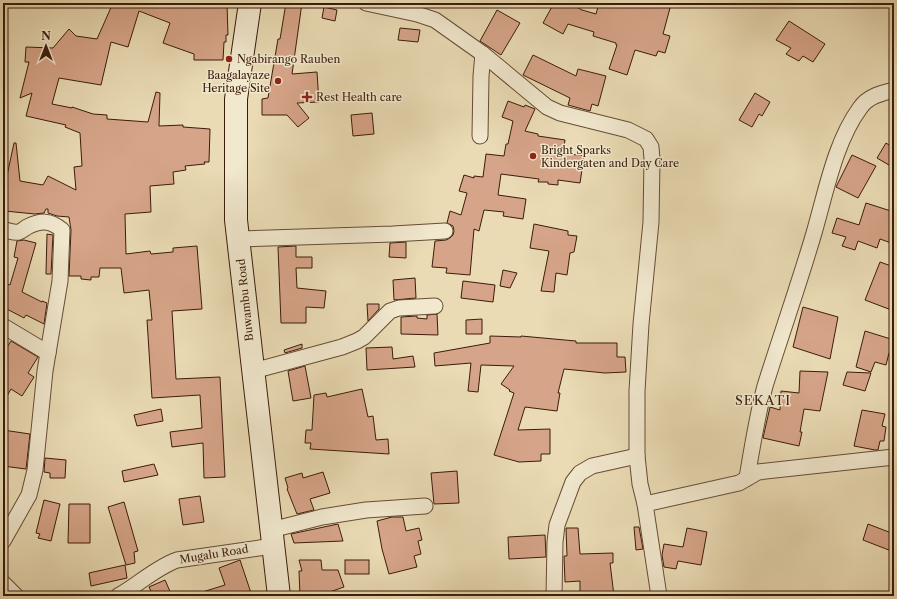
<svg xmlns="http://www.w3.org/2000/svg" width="897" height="599" font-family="'Libre Caslon Text',serif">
	<rect width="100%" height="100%" fill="#eadbb4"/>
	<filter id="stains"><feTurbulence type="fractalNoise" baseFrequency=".005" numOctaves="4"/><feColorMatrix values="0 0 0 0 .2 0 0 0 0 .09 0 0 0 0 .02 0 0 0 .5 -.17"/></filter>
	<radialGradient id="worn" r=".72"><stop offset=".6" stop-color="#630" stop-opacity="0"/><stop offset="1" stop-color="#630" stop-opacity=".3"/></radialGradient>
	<g fill="#d6a488" stroke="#3b1c0b">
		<polygon points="113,3 227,3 228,35 226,35 226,42 224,42 223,60 194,60 194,54 163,43 170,23 139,11 128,47 111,42 101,85 59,78 52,104 72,108 72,107 93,114 107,115 107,119 148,122 156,92 160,93 159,126 183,125 183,127 210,129 209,162 204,162 205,164 185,166 186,170 173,172 174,184 150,186 151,212 125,214 126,254 150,251 151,254 173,252 173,248 197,246 202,309 172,311 176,379 220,377 225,477 204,478 203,443 172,447 170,432 202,428 200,395 152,398 147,320 152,320 149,290 124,293 121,268 100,268 99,277 91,277 91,280 81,279 81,276 69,276 71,230 69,217 57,216 48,213 48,209 46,209 44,213 35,214 5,211 7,200 3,199 3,184 5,185 14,143 16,143 20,181 43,185 48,176 76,190 74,167 82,166 80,133 65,127 66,125 26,116 32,93 20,98 29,62 25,62 26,47 53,48 69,29 76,36 97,39"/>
		<polygon points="286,3 302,3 292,74 317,72 319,102 297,103 309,118 298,127 287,115 262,115 262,99 268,98 278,39 280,39"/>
		<polygon points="554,3 569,3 582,10 596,14 599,3 653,3 670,8 663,34 670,36 665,53 658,51 656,56 635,50 627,75 609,69 617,45 616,45 616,43 593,36 594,32 568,24 563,34 543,23"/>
		<polygon points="324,7 337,10 335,21 322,18"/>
		<polygon points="497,10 520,23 501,55 480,41"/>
		<polygon points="789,21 825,44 813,62 803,56 799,61 786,54 791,48 776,40"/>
		<polygon points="400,28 420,30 418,42 398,40"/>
		<polygon points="533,55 576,76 578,69 606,76 598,106 592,104 590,111 568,105 570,98 523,75"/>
		<polygon points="755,93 770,102 762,116 759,114 752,127 739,120"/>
		<polygon points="508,101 524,107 525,105 535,109 525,131 538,134 538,136 565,140 563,153 584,156 580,183 558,180 558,185 548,184 548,182 538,182 539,179 501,174 498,195 526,199 523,219 503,216 504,212 484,210 479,231 474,229 470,275 446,273 447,268 432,267 435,241 446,240 450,238 453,235 454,231 453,226 447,223 450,211 461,215 467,193 459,191 464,175 474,178 474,176 483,177 486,154 504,156 506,144 508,144 513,121 502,117"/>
		<polygon points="372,113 374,134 353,136 351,115"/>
		<polygon points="886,143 894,148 894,168 877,158"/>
		<polygon points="852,155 876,166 858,198 836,187"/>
		<polygon points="866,203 894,212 894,244 880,239 877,248 858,241 855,250 842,246 846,237 832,233 837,218 859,225"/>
		<polygon points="534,224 568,231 568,235 577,236 574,252 570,253 567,275 556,273 554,292 541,291 549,251 530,248"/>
		<polygon points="47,234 53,235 51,274 46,274"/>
		<polygon points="24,240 36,243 22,292 42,302 42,301 47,303 44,324 26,315 24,318 3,307 3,282 10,285 18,258 14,257 17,241"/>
		<polygon points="406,242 406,258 389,257 390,243"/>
		<polygon points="296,246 296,257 312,257 312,268 296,268 297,288 326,291 324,308 306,307 306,323 281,323 278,247"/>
		<polygon points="880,262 894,267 894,311 865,300"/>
		<polygon points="503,270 517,273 510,288 500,286"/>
		<polygon points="415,278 416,298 394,300 393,280"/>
		<polygon points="463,281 495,285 493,302 461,298"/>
		<polygon points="367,304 379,304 379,309 368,321"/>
		<polygon points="803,307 838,317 830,359 793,347"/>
		<polygon points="437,314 438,335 401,334 401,317 417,316 417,318 427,319 427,315"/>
		<polygon points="482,319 482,334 466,334 466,320"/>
		<polygon points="865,331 894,340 894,355 889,353 886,365 875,362 871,372 856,367"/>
		<polygon points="490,336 521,337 521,336 576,341 576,343 617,343 617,357 625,357 626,372 605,373 564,369 558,393 560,393 557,411 525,407 518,430 550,429 550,454 541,454 541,461 519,462 494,455 514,393 509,391 510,390 501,384 514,366 481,365 478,392 468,391 471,363 435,366 434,353 490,343"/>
		<polygon points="11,341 38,357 28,373 34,377 22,396 11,389 3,403 3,365 8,357 3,354"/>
		<polygon points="302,344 302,348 285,353 284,350"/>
		<polygon points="392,347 393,359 413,356 415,367 367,370 366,348"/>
		<polygon points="305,366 311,398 293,401 288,371"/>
		<polygon points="800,371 828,372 820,411 804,409 800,432 802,432 799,446 763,438 770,407 780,410 781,391 799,393"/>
		<polygon points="847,372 871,373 865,391 843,385"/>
		<polygon points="362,389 368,417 373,416 376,440 388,439 389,454 310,449 311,443 305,443 306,430 312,430 314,395 326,393 327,397"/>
		<polygon points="161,409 163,421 137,426 134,415"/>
		<polygon points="862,410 885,414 882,426 886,427 884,441 880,441 878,450 875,450 854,446"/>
		<polygon points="3,430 30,434 26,469 3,466"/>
		<polygon points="45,458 66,460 65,478 50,478 50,473 44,472"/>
		<polygon points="154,464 158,475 124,482 122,471"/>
		<polygon points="457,471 459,503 434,504 431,473"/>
		<polygon points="323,472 330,493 310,499 314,510 297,514 287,489 288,488 285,478 302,473 303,478"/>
		<polygon points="200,496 204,522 183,525 179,499"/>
		<polygon points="44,500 60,504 51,541 38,538 40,534 36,533"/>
		<polygon points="124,502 138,551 134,552 135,563 126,565 108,507"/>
		<polygon points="69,504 90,504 90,543 68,543"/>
		<polygon points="392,517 403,517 406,531 419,528 422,540 418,541 421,554 414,556 417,567 389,574 382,549 377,521"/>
		<polygon points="338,524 343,541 294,543 291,534"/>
		<polygon points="868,524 894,534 894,552 863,540"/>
		<polygon points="634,527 639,527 643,549 636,550"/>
		<polygon points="566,528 578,528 580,554 613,553 613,563 610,563 614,596 580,596 580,581 565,582 564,556 567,556"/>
		<polygon points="687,528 707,532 701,565 678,561 676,569 664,567 662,555 664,544 683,547"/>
		<polygon points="545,535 546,557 509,559 508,537"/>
		<polygon points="240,560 252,596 197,596 196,594 225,585 219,568"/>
		<polygon points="299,560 321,560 322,570 338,570 344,587 318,596 300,596 299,571 302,571"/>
		<rect x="345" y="560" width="24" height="14"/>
		<polygon points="125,565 127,578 91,586 89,573"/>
		<polygon points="165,580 172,596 153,596 149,587"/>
	</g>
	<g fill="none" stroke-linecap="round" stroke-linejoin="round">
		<defs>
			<g id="street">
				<polyline points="366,3 417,14 435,20 483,54 547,107 560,113 628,130 646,139 651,147 652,159 651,222 641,324 637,391 637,456 640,484 645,504 659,596"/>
				<polyline points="480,136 481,76 483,54"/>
				<path d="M3,229C8,231 13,233 19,232C22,231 24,229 27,227C41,220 50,220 62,230L60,281L45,371L35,470L29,495L3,541"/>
				<polyline points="238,239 393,234 445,231"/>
				<polyline points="3,326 48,353"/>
				<polyline points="253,371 342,347 357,341 364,337 390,311 399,308 435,306"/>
				<path d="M747,478C752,448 757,416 765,386C781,335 799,284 814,233C826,192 835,142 860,108C868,96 882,93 894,90"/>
				<polyline points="645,504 739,483 758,472 894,457"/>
				<polyline points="271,530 322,517 366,510 425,506"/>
				<polyline points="3,583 16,596"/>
				<path d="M118,596C138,585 155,568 177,560L273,546"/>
				<polyline points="554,596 555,542 557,525 573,482 580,473 592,466 637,456"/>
			</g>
			<polyline id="secondary" points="250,3 236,99 236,220 279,596"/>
		</defs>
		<use href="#street" stroke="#674c35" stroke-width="17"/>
		<use href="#secondary" stroke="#3b1c0b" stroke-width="24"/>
		<use href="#street" stroke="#f1e8ce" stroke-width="15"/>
		<use href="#secondary" stroke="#f1e8ce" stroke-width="22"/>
	</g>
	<g fill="#8f2418" stroke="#f1e8ce" stroke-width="1.5">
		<circle cx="229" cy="59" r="4"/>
		<circle cx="278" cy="81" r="4"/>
		<path d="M305 91h4v4h4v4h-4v4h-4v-4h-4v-4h4z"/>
		<circle cx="533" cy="156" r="4"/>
	</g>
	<g text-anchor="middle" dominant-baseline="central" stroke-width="3" stroke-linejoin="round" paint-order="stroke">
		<g font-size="11" fill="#3b1c0b" stroke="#f1e8ce" text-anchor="start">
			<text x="237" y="59">Ngabirango Rauben</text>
			<text x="270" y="75" text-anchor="end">Baagalayaze<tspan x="270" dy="13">Heritage Site</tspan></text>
			<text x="316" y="97">Rest Health care</text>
			<text x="541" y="150">Bright Sparks<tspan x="541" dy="13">Kindergaten and Day Care</tspan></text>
		</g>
		<g font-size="11" fill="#3b1c0b" stroke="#f1e8ce">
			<text transform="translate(245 300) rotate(-96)">Buwambu Road</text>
			<text transform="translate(214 554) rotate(-9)">Mugalu Road</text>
		</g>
		<g font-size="13" letter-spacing="1" fill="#3b1c0b" stroke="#f1e8ce">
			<text x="763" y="400">SEKATI</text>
		</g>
	</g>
	<rect width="897" height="599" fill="none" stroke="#eadbb4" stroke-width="16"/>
	<rect x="4" y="4" width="889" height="591" fill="none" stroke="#3b1c0b" stroke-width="2"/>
	<rect x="8" y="8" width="881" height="583" fill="none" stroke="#3b1c0b"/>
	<g transform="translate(46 46)" stroke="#f1e8ce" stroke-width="3" paint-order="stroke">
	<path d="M0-3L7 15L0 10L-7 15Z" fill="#3b1c0b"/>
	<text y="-6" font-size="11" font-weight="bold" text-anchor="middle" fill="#3b1c0b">N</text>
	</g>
	<rect width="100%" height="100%" filter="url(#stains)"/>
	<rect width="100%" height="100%" fill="url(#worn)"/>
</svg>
